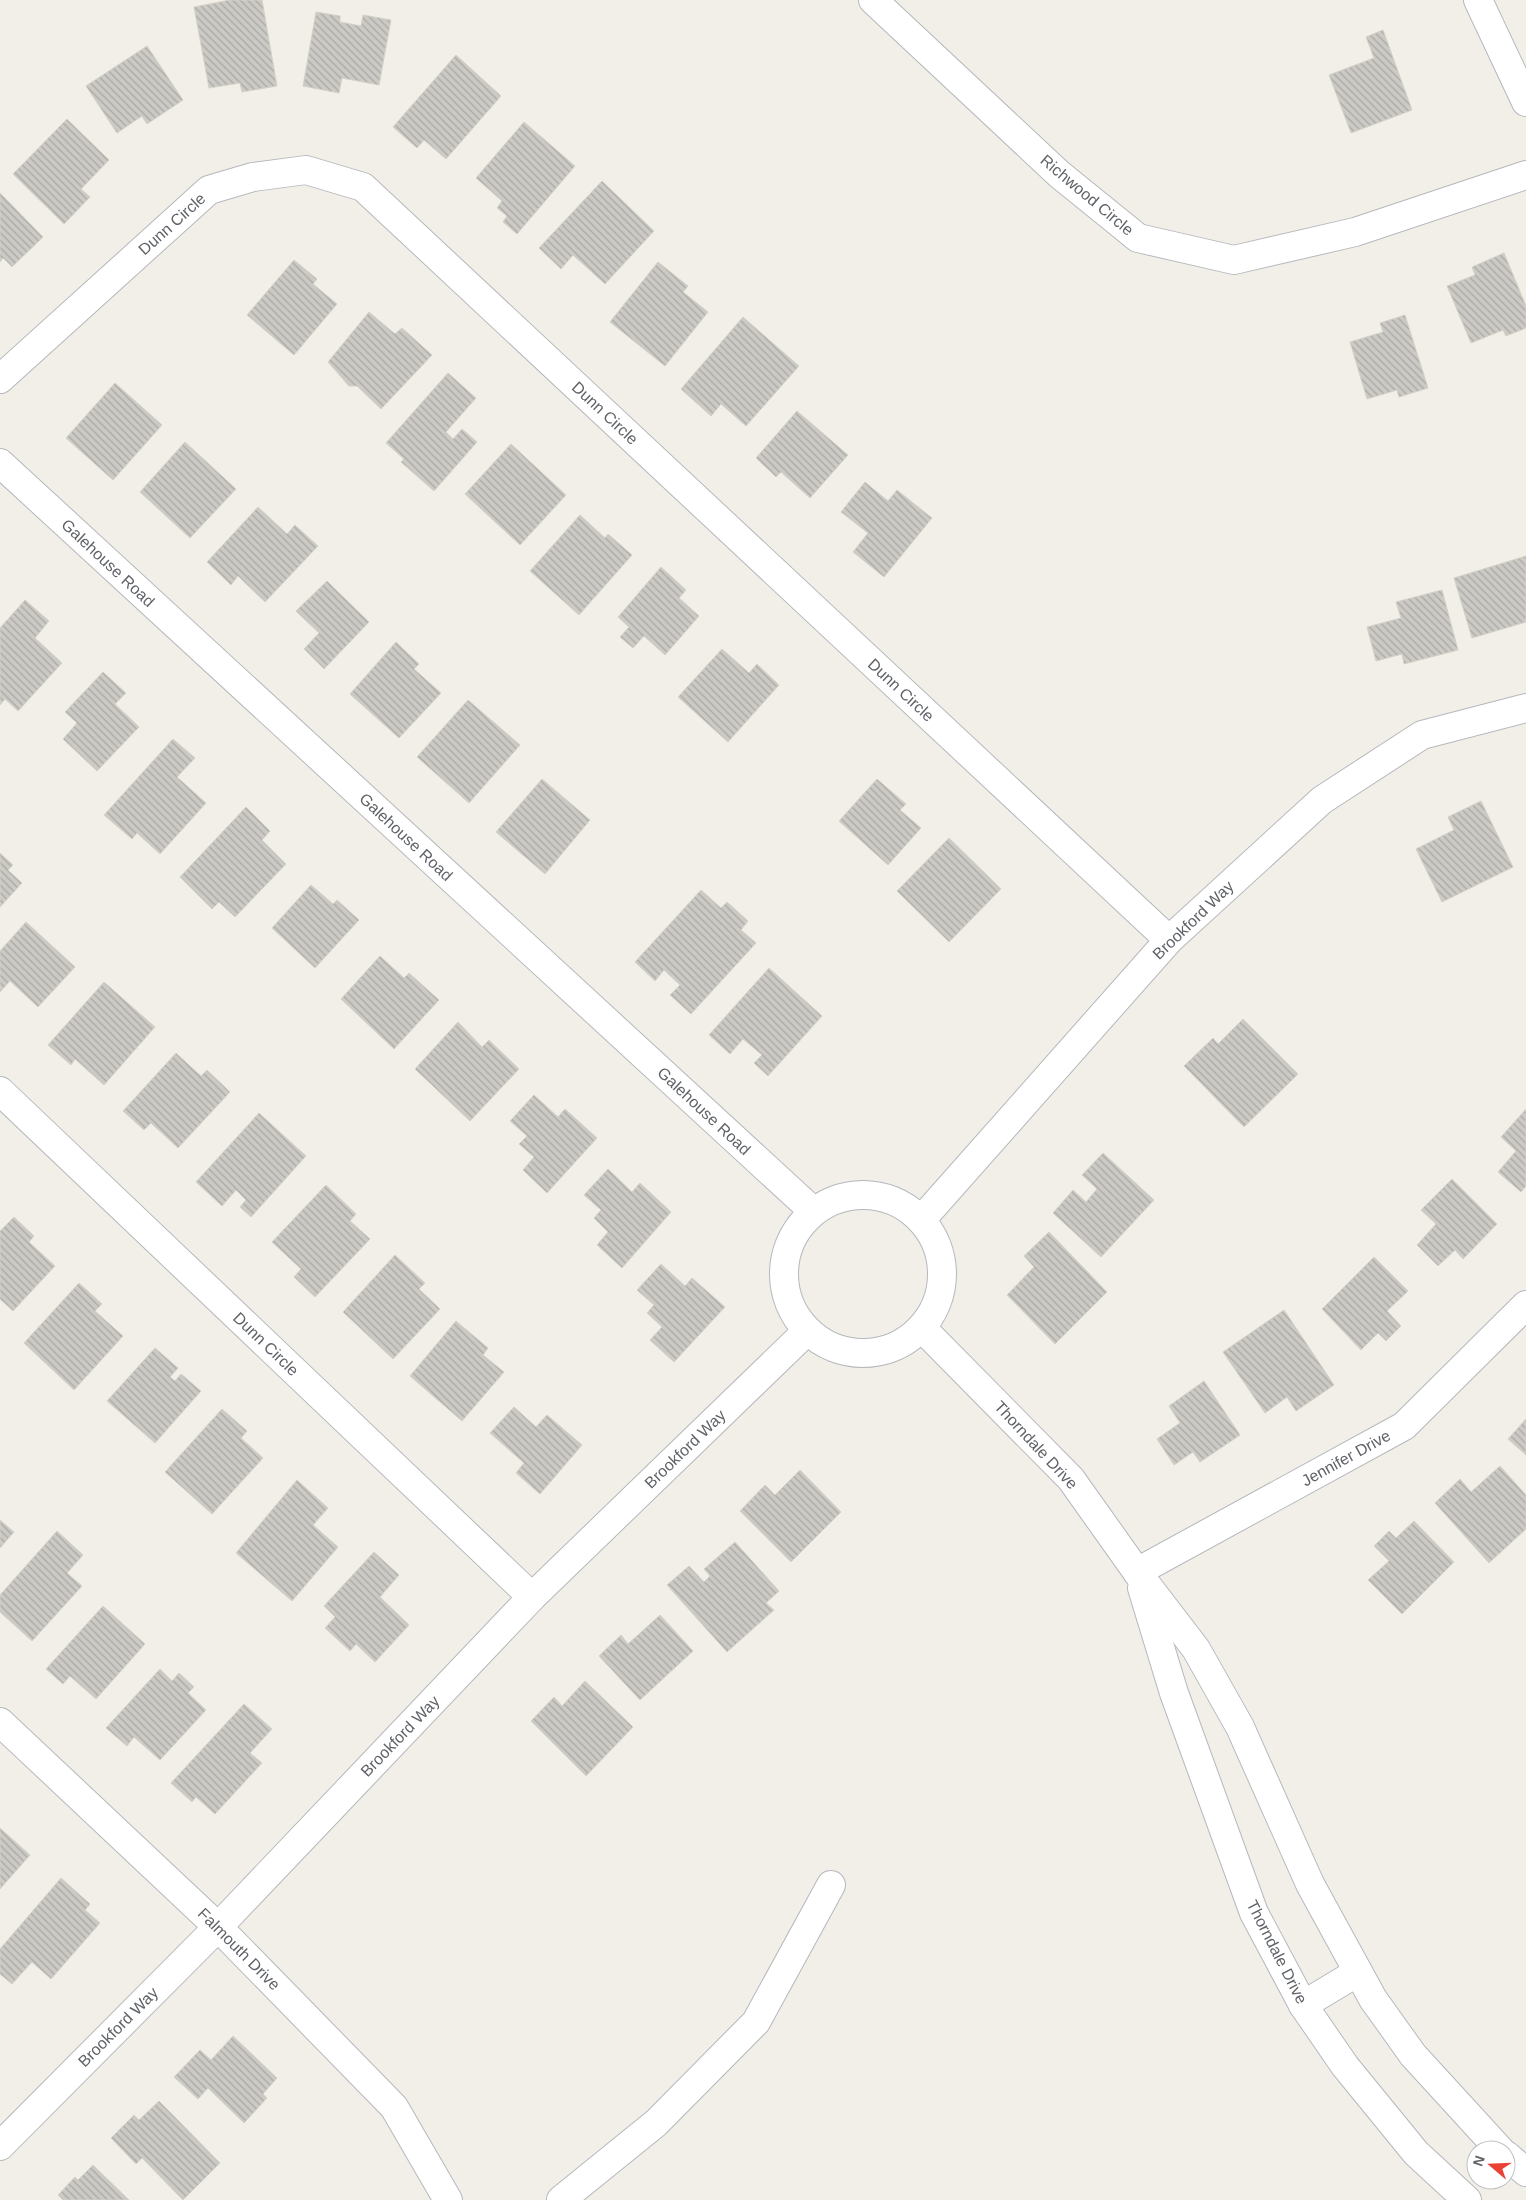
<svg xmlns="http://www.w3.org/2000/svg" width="1526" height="2200" font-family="Arial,sans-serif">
	<defs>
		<pattern id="building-back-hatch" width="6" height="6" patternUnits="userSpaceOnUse" patternTransform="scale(1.25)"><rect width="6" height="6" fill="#cccac5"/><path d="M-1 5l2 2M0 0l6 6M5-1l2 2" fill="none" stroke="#a9a8a4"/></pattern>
	</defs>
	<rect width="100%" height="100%" fill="#f1efe8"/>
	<g fill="url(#building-back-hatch)" stroke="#d6d1c6">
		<polygon points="230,0 262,0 277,86 242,92 240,83 209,88 194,7"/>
		<polygon points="316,12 340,16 340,22 361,26 363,15 391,20 379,85 342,78 339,93 303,86"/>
		<polygon points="1383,30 1412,110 1351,133 1329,75 1374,58 1366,37"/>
		<polygon points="147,46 183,100 147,124 142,116 117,133 86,86"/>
		<polygon points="456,55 501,96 446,159 424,140 417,148 393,127"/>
		<polygon points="67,119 109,160 81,189 90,197 64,224 13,174"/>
		<polygon points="524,122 575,166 517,234 503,222 507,216 497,208 502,201 476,178"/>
		<polygon points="602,181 654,231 605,284 573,255 561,269 539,248"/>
		<polygon points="0,193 43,237 12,267 3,258 0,262"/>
		<polygon points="1504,253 1526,306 1526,328 1506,336 1503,330 1471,343 1447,286 1475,275 1472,267"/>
		<polygon points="294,260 317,279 313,284 337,304 294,355 247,315"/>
		<polygon points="658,262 688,286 683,292 708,312 665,366 610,322"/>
		<polygon points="369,312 395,334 402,328 432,355 381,409 357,386 349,386 328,362"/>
		<polygon points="1405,315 1428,388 1399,397 1397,390 1367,399 1350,342 1383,332 1380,323"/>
		<polygon points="743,317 799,366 746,426 721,404 711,416 681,389"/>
		<polygon points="448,373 476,398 446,432 453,439 462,429 477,442 434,491 401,462 404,459 386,443"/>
		<polygon points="115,383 162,425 113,480 66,438"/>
		<polygon points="797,411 848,455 810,498 781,472 776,477 756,458"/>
		<polygon points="185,442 236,489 190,538 140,492"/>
		<polygon points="511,444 566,495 520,545 465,494"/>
		<polygon points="865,482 888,501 897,490 932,518 884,577 853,552 868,533 841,512"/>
		<polygon points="258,507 287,534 295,525 318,546 265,602 238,576 231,585 207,562"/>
		<polygon points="580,515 605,538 608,534 632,555 579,615 530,571"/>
		<polygon points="1526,556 1526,622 1472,638 1454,578"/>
		<polygon points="661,567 686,590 679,598 699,616 665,655 644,636 633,648 620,637 629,627 618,617"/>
		<polygon points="327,581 369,622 324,669 304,649 319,633 296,611"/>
		<polygon points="1442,590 1458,650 1404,664 1402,654 1376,661 1367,627 1401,618 1396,602"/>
		<polygon points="25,600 49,621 35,638 62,663 18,711 5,699 0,705 0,628"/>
		<polygon points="396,642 419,664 414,669 441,693 399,738 350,694"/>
		<polygon points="722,649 749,673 757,664 779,685 728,742 678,697"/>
		<polygon points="103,672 126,693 115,704 139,727 97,771 63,739 77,723 65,712"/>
		<polygon points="468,700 520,745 469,803 417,757"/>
		<polygon points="173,739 195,758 177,777 206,803 160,854 137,833 132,839 104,815"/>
		<polygon points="542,779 590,820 545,874 496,832"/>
		<polygon points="877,779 906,804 900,810 921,828 888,865 839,821"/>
		<polygon points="1481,801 1513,867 1442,902 1416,849 1454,830 1448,817"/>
		<polygon points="246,807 270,831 262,840 286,864 235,917 219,902 212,909 180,877"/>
		<polygon points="949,838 1001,889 949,942 897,891"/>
		<polygon points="0,853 13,865 8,870 22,883 0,907"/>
		<polygon points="311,885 333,904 337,900 359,920 315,968 272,928"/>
		<polygon points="701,890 721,908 727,902 748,921 741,930 756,943 691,1014 670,995 680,985 664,970 655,981 635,962"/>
		<polygon points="26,922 75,967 38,1007 10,981 0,992 0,951"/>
		<polygon points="380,956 404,978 409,973 439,1000 394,1049 341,999"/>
		<polygon points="769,968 822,1016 768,1076 754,1063 762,1055 743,1039 730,1054 709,1035"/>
		<polygon points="104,982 155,1027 104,1085 75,1059 71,1065 48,1045"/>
		<polygon points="1243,1019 1298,1074 1244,1127 1184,1066 1213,1038 1218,1044"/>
		<polygon points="458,1022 482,1047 489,1040 519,1069 470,1121 415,1069"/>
		<polygon points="176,1053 201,1076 207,1070 230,1092 178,1148 151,1123 144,1130 123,1111"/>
		<polygon points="534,1095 558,1117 565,1109 597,1138 547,1193 523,1170 534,1157 519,1144 527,1136 510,1121"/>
		<polygon points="1526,1109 1526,1186 1521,1192 1498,1172 1516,1151 1501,1137"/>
		<polygon points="259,1113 306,1156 251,1217 240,1207 246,1200 236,1190 222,1206 196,1182"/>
		<polygon points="1103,1153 1154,1200 1101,1257 1053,1213 1073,1190 1086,1202 1097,1189 1082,1175"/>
		<polygon points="608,1169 632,1192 640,1183 671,1212 622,1268 597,1245 608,1232 594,1218 601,1210 584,1195"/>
		<polygon points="1452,1179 1497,1224 1463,1259 1455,1250 1438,1266 1417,1245 1436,1224 1421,1210"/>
		<polygon points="326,1185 356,1214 350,1221 370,1239 315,1297 294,1277 301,1269 272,1242"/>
		<polygon points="14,1217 34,1236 29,1242 55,1266 13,1311 0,1299 0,1231"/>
		<polygon points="1049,1232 1107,1292 1055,1344 1007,1295 1034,1267 1024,1256"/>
		<polygon points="395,1255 425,1283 419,1289 440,1309 393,1359 343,1312"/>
		<polygon points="1374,1257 1408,1291 1387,1311 1401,1326 1386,1341 1378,1333 1361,1350 1322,1309"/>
		<polygon points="661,1264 685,1286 692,1278 725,1307 674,1362 650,1340 662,1327 647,1313 654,1305 637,1290"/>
		<polygon points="79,1283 102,1304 95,1311 123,1336 74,1390 24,1343"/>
		<polygon points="1284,1310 1334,1385 1296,1411 1287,1397 1265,1413 1223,1352"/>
		<polygon points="456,1321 488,1348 483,1355 504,1372 462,1421 410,1376"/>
		<polygon points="155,1348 178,1368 170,1377 175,1381 181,1374 201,1391 155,1443 107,1401"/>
		<polygon points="1204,1381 1240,1435 1200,1462 1193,1452 1174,1465 1157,1439 1180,1423 1169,1406"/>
		<polygon points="514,1407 536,1427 547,1415 582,1445 540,1494 516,1473 524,1463 490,1433"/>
		<polygon points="222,1409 247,1431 241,1438 263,1458 212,1514 165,1472"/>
		<polygon points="1526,1419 1526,1455 1508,1439"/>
		<polygon points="1500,1466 1526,1495 1526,1529 1489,1563 1435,1503 1460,1479 1471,1492"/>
		<polygon points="800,1470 841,1512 791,1562 740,1511 765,1485 775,1495"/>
		<polygon points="297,1480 328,1508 313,1525 338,1547 292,1601 236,1553"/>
		<polygon points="0,1520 14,1532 0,1548"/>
		<polygon points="1414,1521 1454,1562 1402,1614 1368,1580 1389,1561 1374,1546 1389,1531 1396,1538"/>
		<polygon points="57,1531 83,1555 67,1573 82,1586 32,1641 0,1612 0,1595"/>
		<polygon points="735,1542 779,1591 766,1603 774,1610 727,1652 667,1585 689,1566 704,1582 710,1576 704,1569"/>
		<polygon points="374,1552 399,1575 380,1597 409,1625 375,1662 356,1644 350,1651 325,1628 335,1617 324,1606"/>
		<polygon points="103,1606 145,1644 96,1699 70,1676 63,1684 46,1669"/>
		<polygon points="660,1615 693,1651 640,1700 599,1656 621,1635 628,1644"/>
		<polygon points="160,1669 172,1681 179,1673 194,1687 188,1693 206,1710 160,1760 134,1737 127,1746 106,1728"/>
		<polygon points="585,1681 633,1727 586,1776 531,1721 554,1697 562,1706"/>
		<polygon points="244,1704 272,1729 250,1753 262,1763 215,1814 196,1797 192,1802 171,1783"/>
		<polygon points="0,1828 30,1855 0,1889"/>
		<polygon points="61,1878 90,1904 85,1910 100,1923 51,1979 32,1962 12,1984 0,1974 0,1949"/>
		<polygon points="233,2036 277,2078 263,2094 267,2098 244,2123 208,2088 198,2099 174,2077 200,2050 211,2060"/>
		<polygon points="159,2101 220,2163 183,2200 142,2158 136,2164 111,2138 134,2115 139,2120"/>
		<polygon points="93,2165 129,2200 63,2200 58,2195 75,2177 78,2180"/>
	</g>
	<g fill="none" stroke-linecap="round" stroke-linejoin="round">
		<defs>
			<g id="street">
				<polyline points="873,0 1059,174 1138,238 1234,260 1355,232 1526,175"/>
				<polyline points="1478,0 1526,102"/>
				<polyline points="0,379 209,190 253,177 306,170 363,187 1169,940"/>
				<polyline points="0,463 813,1211"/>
				<polyline points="0,1091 532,1597"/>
				<circle cx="863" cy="1274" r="79"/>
				<polyline points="922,1219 1169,940 1322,800 1422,735 1526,708"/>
				<polyline points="922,1328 1071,1479 1137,1572 1196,1649 1240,1727 1310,1884 1373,1999 1413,2055 1500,2150"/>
				<polyline points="1137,1572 1404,1426 1526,1305"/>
				<polyline points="1142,1588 1174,1693 1254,1913 1303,2005 1345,2066 1416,2153 1467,2200"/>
				<polyline points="0,1722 218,1927 394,2107 448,2200"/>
				<polyline points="1303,2005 1358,1972"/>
				<polyline points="0,2146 218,1927 532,1597 806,1332"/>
				<polyline points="1506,2155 1526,2172"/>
				<polyline points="561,2200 656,2123 756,2022 831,1885"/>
			</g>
		</defs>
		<use href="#street" stroke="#b5b8bc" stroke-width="30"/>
		<use href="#street" stroke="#fff" stroke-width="28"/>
	</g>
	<g text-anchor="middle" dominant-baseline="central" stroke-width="4" stroke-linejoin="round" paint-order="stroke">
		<g font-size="16" fill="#5f6368" stroke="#fff">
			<text transform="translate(1087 195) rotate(40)">Richwood Circle</text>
			<text transform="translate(172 224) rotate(-42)">Dunn Circle</text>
			<text transform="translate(605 413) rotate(43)">Dunn Circle</text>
			<text transform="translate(108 563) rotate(43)">Galehouse Road</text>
			<text transform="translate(901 690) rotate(43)">Dunn Circle</text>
			<text transform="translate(406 837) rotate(43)">Galehouse Road</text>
			<text transform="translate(1193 920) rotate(-44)">Brookford Way</text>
			<text transform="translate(704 1111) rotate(43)">Galehouse Road</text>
			<text transform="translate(266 1344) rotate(44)">Dunn Circle</text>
			<text transform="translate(1036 1445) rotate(47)">Thorndale Drive</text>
			<text transform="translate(685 1449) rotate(-44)">Brookford Way</text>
			<text transform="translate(1346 1458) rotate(-29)">Jennifer Drive</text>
			<text transform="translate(400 1736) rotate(-46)">Brookford Way</text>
			<text transform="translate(239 1949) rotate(45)">Falmouth Drive</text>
			<text transform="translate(1277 1952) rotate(63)">Thorndale Drive</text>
			<text transform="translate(118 2027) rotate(-45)">Brookford Way</text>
		</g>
	</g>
	<g transform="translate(1491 2165) rotate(289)"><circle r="24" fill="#ffffff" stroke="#bfc1c3"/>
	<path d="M0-4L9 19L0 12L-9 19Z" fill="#ea4335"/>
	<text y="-8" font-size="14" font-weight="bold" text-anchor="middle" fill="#5f6368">N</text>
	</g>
</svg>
